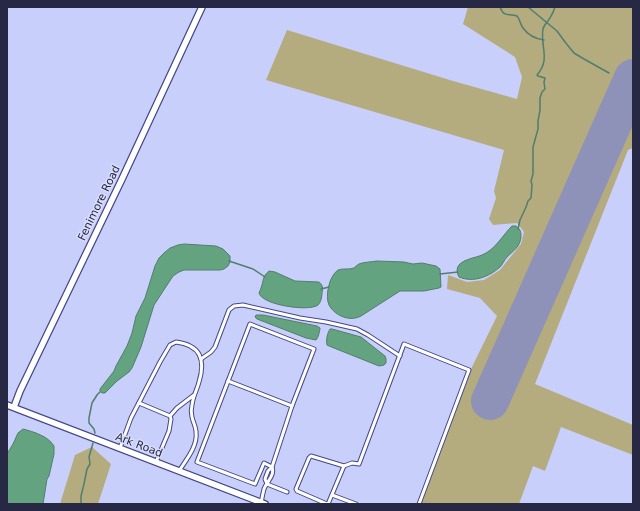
<svg xmlns="http://www.w3.org/2000/svg" width="640" height="511" font-family="'DejaVu Sans',sans-serif">
	<rect width="100%" height="100%" fill="#c9cffb"/>
	<g fill="#b4ab7f">
		<polygon points="468,7 633,7 633,148 628,150 535,384 633,425 633,455 561,427 545,471 533,466 519,504 419,504 472,367 497,316 480,298 447,289 448,275 467,282 484,280 500,270 521,244 524,232 517,223 493,225 489,219 496,198 494,191 504,150 266,80 287,30 453,81 517,99 522,77 515,57 463,24"/>
		<polygon points="92,447 111,464 98,504 60,504 75,455"/>
	</g>
	<g fill="#64a380" stroke="#517e6e">
		<path d="M512,226H516C521,230 521,232 521,237C520,247 514,250 507,257C504,260 503,264 500,267C489,277 473,283 459,277C457,273 456,269 459,265C464,259 475,258 482,255C495,250 502,236 512,226Z"/>
		<polygon points="184,244 216,246 223,249 230,256 230,262 228,266 224,269 220,270 184,270 179,272 173,276 154,305 141,347 132,368 129,372 117,381 105,393 102,393 100,391 100,389 114,371 116,366 127,346 132,333 136,316 145,298 155,266 159,258 164,253 170,248 178,245"/>
		<path d="M377,261L404,262L413,264L422,263L436,266L440,269L441,287L439,288L424,291H400L361,316C350,322 335,316 329,305C325,296 329,276 338,270C343,268 349,270 354,268C355,267 357,265 359,264C364,262 371,262 377,261Z"/>
		<path d="M269,271L275,272L295,281L319,282C323,285 323,288 322,293C322,297 321,302 318,305C309,312 262,305 259,293C259,292 261,289 261,288C264,280 262,277 269,271Z"/>
		<path d="M256,315H263L317,326L320,328C320,331 318,338 316,340L306,338L257,319L255,317Z"/>
		<path d="M330,329H332L361,337L385,356L386,359V363L384,365L379,366L329,346L327,345C326,340 327,334 330,329Z"/>
		<path d="M23,429C34,432 48,436 54,446V454L49,476L47,479L43,504H7V454L13,444L18,433Z"/>
	</g>
	<g fill="none" stroke-linecap="round" stroke-linejoin="round">
		<g stroke="#517e6e" stroke-width="1.5">
			<path d="M500,7C504,18 509,13 517,16C520,19 520,24 523,28C528,35 536,39 544,40"/>
			<polyline points="528,7 557,31 565,42 574,53 584,59 609,73"/>
			<path d="M518,229L520,220L526,207L528,201L531,198L532,185L531,181L533,174V147L538,129V121L540,110V98L542,92L545,89L544,82L545,78L538,76L537,75C551,59 540,47 543,29C544,24 549,21 551,16C553,13 554,10 555,7"/>
			<polyline points="229,261 253,269 265,277"/>
			<polyline points="440,274 458,272"/>
			<polyline points="321,289 329,287"/>
			<polyline points="95,433 94,429 89,423 89,418 92,403 97,395 100,392"/>
			<polyline points="81,504 81,496 84,484 87,469 90,464 89,457 93,443"/>
		</g>
		<polyline stroke="#8e92b9" stroke-width="38" points="490,401 633,78"/>
		<defs>
			<g id="lane">
				<polyline points="201,359 211,352 215,347 229,310 234,306 243,305 300,318 326,322 357,329 368,335 400,356"/>
				<polyline points="228,381 292,406"/>
				<polyline points="139,403 170,416 171,419 169,431 156,462"/>
				<polyline points="170,416 177,408 194,395"/>
				<path d="M120,448L131,418L160,362L170,345L176,342C200,345 206,359 199,382C197,390 193,396 192,405C191,409 191,413 192,417C193,422 196,427 196,432C198,446 186,460 179,471"/>
				<polyline points="267,484 287,492"/>
				<polyline points="267,484 265,479 268,471 272,467"/>
				<polyline points="332,495 356,504"/>
				<path d="M261,503C262,498 263,493 264,489C267,481 275,476 272,467L292,406L314,349L250,324L197,462L255,484L264,463L272,467"/>
				<polyline points="327,504 297,491 296,489 309,458 311,456 344,466"/>
				<polyline points="328,504 344,466 352,463 359,464 404,344 469,370 419,504"/>
			</g>
			<g id="street">
				<polyline points="7,405 265,504"/>
				<polyline points="14,407 20,391 122,179 202,7"/>
			</g>
		</defs>
		<use href="#lane" stroke="#444886" stroke-width="5"/>
		<use href="#street" stroke="#444886" stroke-width="8"/>
		<use href="#lane" stroke="#fff" stroke-width="3"/>
		<use href="#street" stroke="#fff" stroke-width="5.5"/>
	</g>
	<g text-anchor="middle" dominant-baseline="central" stroke-width="3" stroke-linejoin="round" paint-order="stroke">
		<g font-size="11" fill="#262844" stroke="#d9ddfb">
			<text transform="translate(99 203) rotate(-64)">Fenimore Road</text>
			<text transform="translate(139 445) rotate(21)">Ark Road</text>
		</g>
	</g>
	<rect width="640" height="511" fill="none" stroke="#262844" stroke-width="16"/>
</svg>
